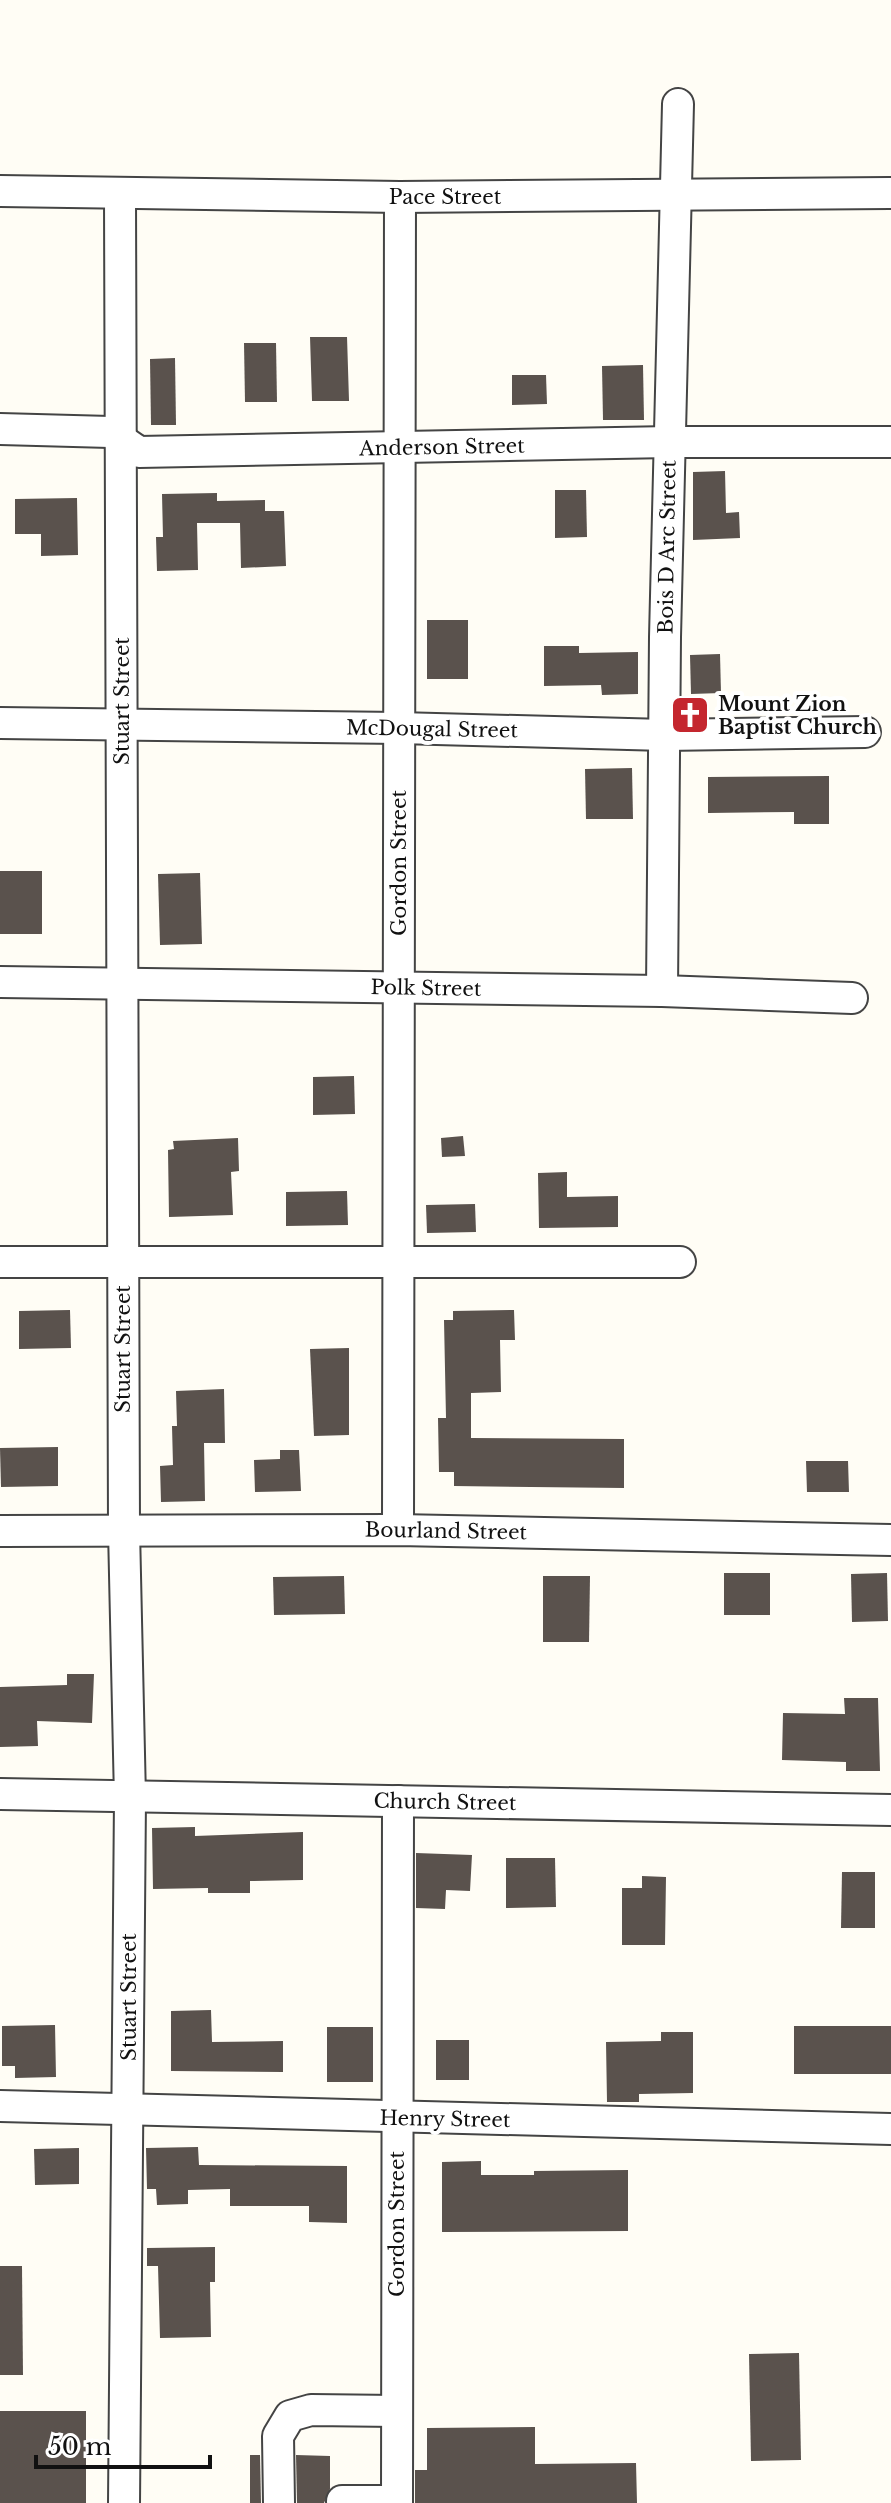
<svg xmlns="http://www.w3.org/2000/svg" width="891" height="2503" font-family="'Libre Baskerville',serif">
	<rect width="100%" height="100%" fill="#fffdf5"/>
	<g fill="#5a524d">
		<polygon points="310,337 347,337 349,401 312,401"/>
		<polygon points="244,343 276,343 277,402 245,402"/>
		<polygon points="175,358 176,425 151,425 150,359"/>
		<polygon points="643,365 644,420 603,420 602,366"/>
		<polygon points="512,375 546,375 547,404 512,405"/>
		<polygon points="725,471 726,513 739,512 740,538 693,540 693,472"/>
		<polygon points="555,490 586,490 587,537 555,538"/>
		<polygon points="217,493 217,501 265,500 265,511 284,511 286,566 241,568 240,523 197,523 198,570 157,571 156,537 163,537 162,494"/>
		<polygon points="77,498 78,555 41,556 41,534 15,534 15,499"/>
		<rect x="427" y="620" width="41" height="59"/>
		<polygon points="544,646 579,646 579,653 638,652 638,694 602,695 601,685 544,686"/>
		<polygon points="720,654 721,693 691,694 690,655"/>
		<polygon points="632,768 633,819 586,819 585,769"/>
		<polygon points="829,776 829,824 794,824 794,812 708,813 708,777"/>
		<rect x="0" y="871" width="42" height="63"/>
		<polygon points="200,873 202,944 160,945 158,874"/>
		<polygon points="354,1076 355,1114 313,1115 313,1077"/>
		<polygon points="463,1136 465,1156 442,1157 441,1138"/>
		<polygon points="238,1138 239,1171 231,1172 233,1215 169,1217 168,1150 174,1149 173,1141"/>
		<polygon points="567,1172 567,1197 618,1196 618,1227 539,1228 538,1173"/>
		<polygon points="347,1191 348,1225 286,1226 286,1192"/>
		<polygon points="475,1204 476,1232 427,1233 426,1205"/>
		<polygon points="70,1310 71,1348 19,1349 19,1311"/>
		<polygon points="514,1310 515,1340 500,1340 501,1392 471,1393 471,1438 624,1439 624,1488 454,1486 454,1472 439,1472 438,1418 446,1418 444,1320 453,1320 453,1311"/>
		<polygon points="349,1348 349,1435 314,1436 310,1349"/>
		<polygon points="224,1389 225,1443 204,1443 205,1501 161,1502 160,1466 173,1465 172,1426 177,1426 176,1391"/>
		<polygon points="58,1447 58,1486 1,1487 0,1448"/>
		<polygon points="280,1450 299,1450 301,1491 255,1492 254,1460 280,1459"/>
		<polygon points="806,1461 848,1461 849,1492 807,1492"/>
		<rect x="724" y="1573" width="46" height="42"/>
		<polygon points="887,1573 888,1621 852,1622 851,1574"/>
		<polygon points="344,1576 345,1614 274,1615 273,1577"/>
		<polygon points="543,1576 590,1576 589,1642 543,1642"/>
		<polygon points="67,1674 94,1674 92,1723 37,1721 38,1746 0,1747 0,1687 67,1685"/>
		<polygon points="844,1698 878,1698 880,1771 846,1771 846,1762 782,1760 783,1713 845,1714"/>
		<polygon points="195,1827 195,1836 303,1832 303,1880 250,1881 250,1893 208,1893 208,1888 153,1889 152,1828"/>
		<polygon points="416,1853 472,1855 470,1891 446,1890 445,1909 416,1908"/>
		<polygon points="506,1858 555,1858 556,1907 506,1908"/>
		<polygon points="842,1872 875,1872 875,1928 841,1928"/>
		<polygon points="642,1876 666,1877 665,1945 622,1945 622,1888 642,1888"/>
		<polygon points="211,2010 212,2042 283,2041 283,2072 171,2071 171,2011"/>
		<polygon points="55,2025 56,2077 15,2078 15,2066 2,2066 2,2026"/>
		<rect x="794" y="2026" width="97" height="48"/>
		<rect x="327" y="2027" width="46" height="55"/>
		<polygon points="661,2032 693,2032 693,2093 639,2094 639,2102 607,2102 606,2042 661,2041"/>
		<rect x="436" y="2040" width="33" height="40"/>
		<polygon points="198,2147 199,2165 347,2166 347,2223 309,2222 309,2206 230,2206 230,2189 188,2190 188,2204 157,2205 156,2189 147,2189 146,2148"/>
		<polygon points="79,2148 79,2184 35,2185 34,2149"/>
		<polygon points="481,2161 481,2175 534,2175 534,2171 628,2170 628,2231 442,2232 442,2162"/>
		<polygon points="215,2247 215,2282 210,2282 211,2337 160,2338 158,2266 147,2266 147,2248"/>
		<polygon points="0,2266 22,2266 23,2375 0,2375"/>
		<polygon points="799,2353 801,2460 751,2461 749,2354"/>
		<rect x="0" y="2411" width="86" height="92"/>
		<polygon points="535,2427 535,2464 636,2463 637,2503 415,2503 415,2470 427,2470 427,2428"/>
		<polygon points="250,2455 260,2455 261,2503 250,2503"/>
		<polygon points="296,2455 330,2456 330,2489 324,2503 297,2503"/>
	</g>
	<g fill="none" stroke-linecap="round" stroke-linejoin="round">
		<defs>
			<g id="minor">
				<polyline points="0,191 400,197 889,193"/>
				<polyline points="120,195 124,1530 130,1798 124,2503"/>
				<polyline points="0,429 110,432 139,452 670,442 891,442"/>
				<polyline points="0,723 399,728 665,735 865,732"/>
				<polyline points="0,982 662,991 852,998"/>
				<polyline points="662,991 665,637 678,104"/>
				<polyline points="0,1262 680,1262"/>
				<polyline points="398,1530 400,197"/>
				<polyline points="0,1531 398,1530 891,1540"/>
				<polyline points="0,1794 891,1810"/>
				<polyline points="0,2106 891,2129"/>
				<polyline points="342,2501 397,2501"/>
				<polyline points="279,2503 278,2436 290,2416 311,2410 397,2411"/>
				<polyline points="397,2503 398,1801"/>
			</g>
		</defs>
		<use href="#minor" stroke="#444" stroke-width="34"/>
		<use href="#minor" stroke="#fff" stroke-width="30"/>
	</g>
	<defs>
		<symbol id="church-square" viewBox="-11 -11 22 22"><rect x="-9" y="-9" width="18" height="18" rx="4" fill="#c4262e" stroke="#fff"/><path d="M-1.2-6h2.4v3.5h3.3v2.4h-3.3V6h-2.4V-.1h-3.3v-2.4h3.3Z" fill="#fff"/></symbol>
	</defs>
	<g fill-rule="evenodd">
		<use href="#church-square" x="668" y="693" width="44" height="44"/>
	</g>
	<g text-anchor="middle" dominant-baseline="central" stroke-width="8" stroke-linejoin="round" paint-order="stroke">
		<g font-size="20" fill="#111" stroke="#fff">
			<text x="445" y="197">Pace Street</text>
			<text transform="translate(442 447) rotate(-1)">Anderson Street</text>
			<text transform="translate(667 547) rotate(-89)">Bois D Arc Street</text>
			<text transform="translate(122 701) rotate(-90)">Stuart Street</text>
			<text transform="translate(432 729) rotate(1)">McDougal Street</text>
			<text transform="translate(399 863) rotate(-90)">Gordon Street</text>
			<text transform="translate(426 988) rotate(1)">Polk Street</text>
			<text transform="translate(123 1349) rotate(-90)">Stuart Street</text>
			<text transform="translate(446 1531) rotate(1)">Bourland Street</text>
			<text transform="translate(445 1802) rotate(1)">Church Street</text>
			<text transform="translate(129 1997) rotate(-90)">Stuart Street</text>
			<text transform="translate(445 2119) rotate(1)">Henry Street</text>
			<text transform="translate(397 2224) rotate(-90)">Gordon Street</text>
		</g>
		<g font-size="20" font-weight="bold" fill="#111" stroke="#fff" text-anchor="start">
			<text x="718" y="704">Mount Zion<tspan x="718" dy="23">Baptist Church</tspan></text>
		</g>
	</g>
	<path d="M36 2455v12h174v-12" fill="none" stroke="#111111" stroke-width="4"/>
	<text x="48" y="2455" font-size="24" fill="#111111" stroke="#ffffff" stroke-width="6" paint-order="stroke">50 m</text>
</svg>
